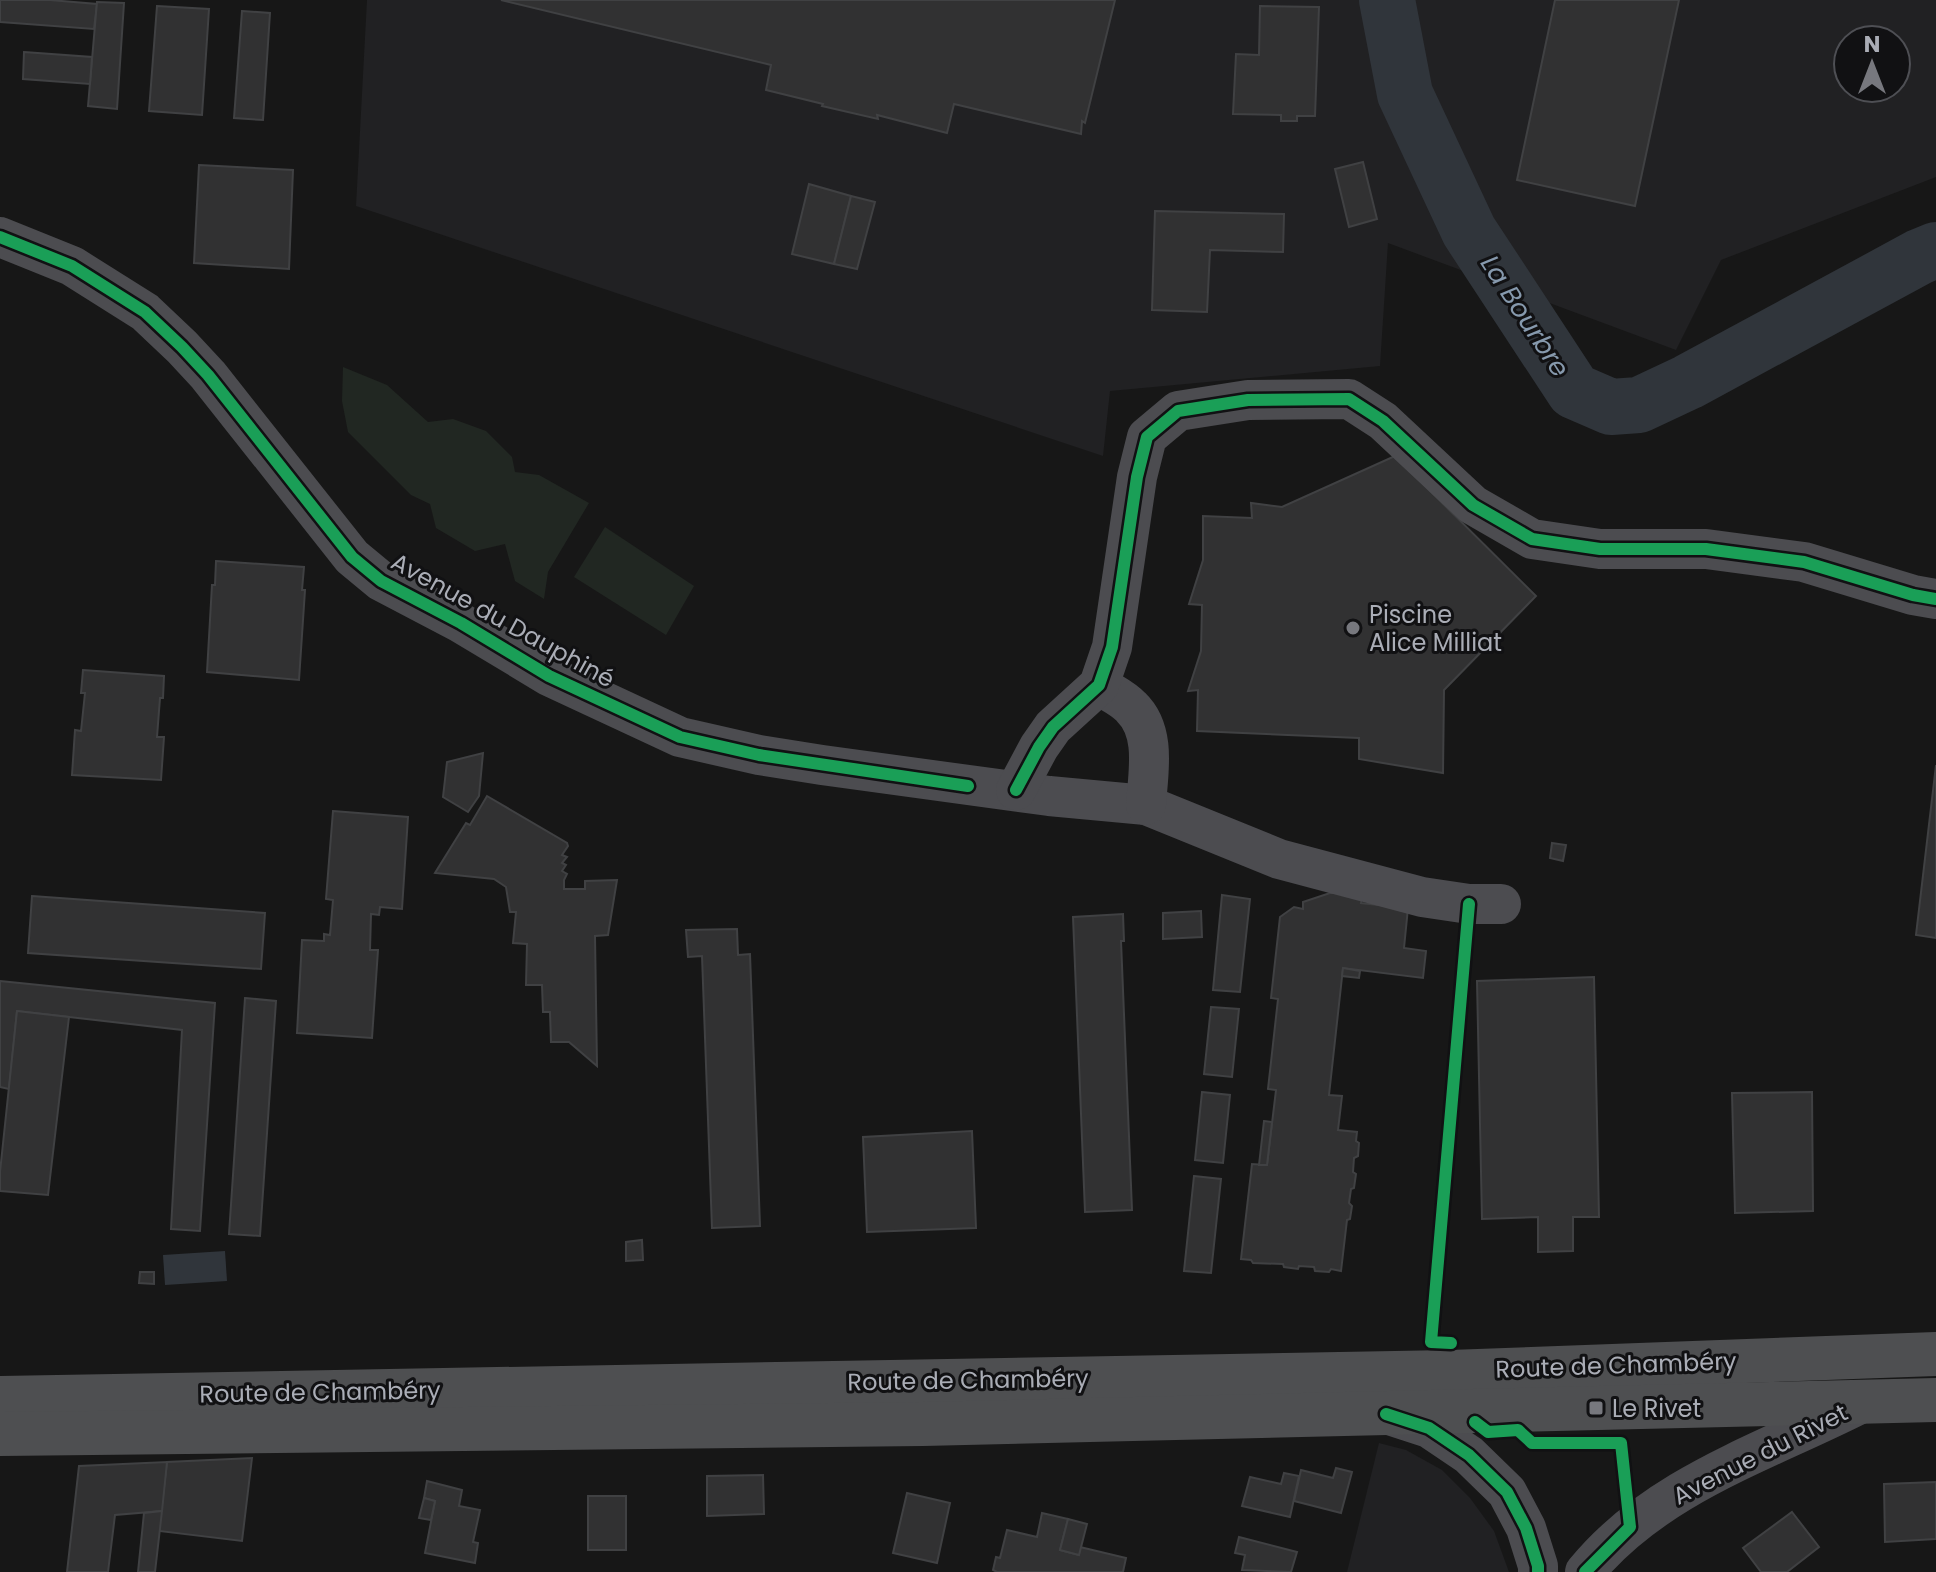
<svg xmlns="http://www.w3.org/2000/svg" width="1936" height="1572" font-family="Poppins,sans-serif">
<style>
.built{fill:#212123;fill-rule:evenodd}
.green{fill:#212722}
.water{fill:#30353b}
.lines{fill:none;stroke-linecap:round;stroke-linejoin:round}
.river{stroke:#30353b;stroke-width:56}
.building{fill:#313132;stroke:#404143;stroke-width:2}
.minor{stroke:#4c4c50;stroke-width:40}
.major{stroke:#4e4f51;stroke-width:44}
.cycleway-casing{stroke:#111113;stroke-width:17}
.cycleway{stroke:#1a9f57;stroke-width:12}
.poi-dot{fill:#77787e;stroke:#111113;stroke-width:3}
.labels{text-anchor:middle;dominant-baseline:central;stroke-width:6;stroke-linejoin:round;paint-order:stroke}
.poi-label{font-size:24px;fill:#aaadb6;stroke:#111113;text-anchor:start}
.street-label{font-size:24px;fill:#aaadb6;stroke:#111113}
.water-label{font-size:26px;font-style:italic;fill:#8699ad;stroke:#111113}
</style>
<rect width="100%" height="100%" fill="#171717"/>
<!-- built -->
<g class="built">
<path d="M367 0H1936V177L1721 260 1676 350 1388 243 1380 366 1110 391 1103 456 356 206ZM1848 40H1896V88H1848Z"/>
<polygon points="1379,1443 1406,1450 1442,1470 1470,1498 1494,1531 1509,1572 1347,1572"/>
</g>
<!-- green -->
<g class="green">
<polygon points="343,367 387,385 428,422 453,419 486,431 512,457 515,472 539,475 589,503 548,572 544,599 515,581 505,544 475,551 436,528 430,504 411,495 348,432 342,401"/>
<polygon points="605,527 694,586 666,635 574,577"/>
</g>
<!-- water -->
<polygon class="water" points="225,1251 227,1281 165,1285 163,1255"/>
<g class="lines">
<!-- river -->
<polyline class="river" points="1387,0 1405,94 1469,231 1574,391 1611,407 1639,405 1688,382 1919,257 1936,250"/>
</g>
<!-- building -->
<g class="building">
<polygon points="0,0 50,0 97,4 94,29 0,22"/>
<polygon points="501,0 1115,0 1085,123 1082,121 1081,134 954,104 947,133 877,115 878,119 822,106 823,104 766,90 771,65"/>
<polygon points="1555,0 1679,0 1635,206 1517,180"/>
<polygon points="97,2 124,3 117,109 88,106"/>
<polygon points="157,6 209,9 202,115 149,111"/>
<polygon points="1260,6 1319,7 1315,116 1297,116 1297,121 1281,121 1281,115 1233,114 1236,54 1259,55"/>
<polygon points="242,11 270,13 263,120 234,118"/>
<polygon points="24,52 92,57 90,84 23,79"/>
<polygon points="1363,162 1377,219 1349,227 1335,169"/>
<polygon points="199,165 293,170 289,269 194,263"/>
<polygon points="809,184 851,196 834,264 792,254"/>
<polygon points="851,196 875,202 857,269 834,264"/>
<polygon points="1155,211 1284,214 1283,252 1210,250 1207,312 1152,310"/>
<polygon points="1395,456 1536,596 1444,690 1443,773 1359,759 1359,738 1197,731 1198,690 1188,691 1201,651 1202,605 1189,604 1203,560 1203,516 1252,518 1251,503 1282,507"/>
<polygon points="216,561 304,567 302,590 305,590 299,680 207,672 212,585 215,585"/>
<polygon points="83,670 164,676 163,698 160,698 157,737 164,737 161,780 72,775 75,730 81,731 85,693 81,693"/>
<polygon points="483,753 479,796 468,812 443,797 447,762"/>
<polygon points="1936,765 1936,938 1916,935"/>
<polygon points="487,796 567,843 568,846 562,855 567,857 562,863 566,865 562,871 567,874 564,880 564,889 585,889 585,881 617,880 608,935 595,936 597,1066 569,1042 551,1042 550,1012 543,1012 542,985 526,985 527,944 513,943 516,912 510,912 506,887 494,879 435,873 466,823 470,825"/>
<polygon points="333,811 408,817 402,909 380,907 379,915 371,914 370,950 378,950 372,1038 297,1033 302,940 324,941 324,934 330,935 333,900 326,899"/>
<polygon points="1552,843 1566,845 1563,861 1550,858"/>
<polygon points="1330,893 1363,893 1361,903 1408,908 1404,948 1426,951 1423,978 1343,968 1329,1095 1342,1096 1338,1130 1357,1132 1356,1141 1359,1143 1358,1156 1354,1158 1353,1172 1356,1174 1354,1188 1351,1189 1349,1203 1352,1206 1350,1219 1347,1220 1341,1271 1331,1269 1329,1272 1315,1271 1314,1267 1299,1266 1298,1269 1284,1267 1283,1264 1253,1263 1251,1260 1241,1259 1252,1164 1267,1165 1276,1090 1268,1089 1278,999 1271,998 1280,917 1294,907 1303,909 1303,902"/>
<polygon points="1222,895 1250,899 1240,992 1213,990"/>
<polygon points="32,896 265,913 261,969 28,953"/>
<polygon points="1201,911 1202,937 1163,939 1163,913"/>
<polygon points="1123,914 1124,941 1121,941 1132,1210 1085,1212 1073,917"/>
<polygon points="737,929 738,955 750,954 760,1226 712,1228 702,956 688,957 686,930"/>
<polygon points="1343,968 1360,971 1359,978 1342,976"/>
<polygon points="1594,977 1599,1217 1573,1217 1573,1251 1538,1252 1538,1217 1482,1219 1477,981"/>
<polygon points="0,981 215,1003 200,1231 171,1229 182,1030 17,1011 9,1089 0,1087"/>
<polygon points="245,998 276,1001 260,1236 229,1234"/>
<polygon points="1211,1007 1239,1009 1232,1077 1204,1074"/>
<polygon points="17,1011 69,1017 48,1195 0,1191 0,1172"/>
<polygon points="1202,1092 1230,1095 1223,1163 1195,1160"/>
<polygon points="1812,1092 1813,1211 1735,1213 1732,1093"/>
<polygon points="1264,1121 1272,1122 1267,1165 1259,1165"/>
<polygon points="972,1131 976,1228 867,1232 863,1137"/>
<polygon points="1194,1176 1221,1179 1211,1273 1184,1271"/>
<polygon points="642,1240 643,1260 626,1261 626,1242"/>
<polygon points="140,1272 154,1272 154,1284 139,1283"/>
<polygon points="252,1458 242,1541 159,1531 167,1462"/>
<polygon points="167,1462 162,1511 115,1515 108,1572 67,1572 79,1466"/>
<polygon points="1336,1468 1352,1472 1341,1513 1294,1501 1301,1470 1333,1478"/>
<polygon points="1284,1473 1299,1476 1290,1517 1242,1506 1250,1477 1281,1484"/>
<polygon points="763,1475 764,1514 707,1516 707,1476"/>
<polygon points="427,1481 462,1490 459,1506 480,1510 473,1542 478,1543 475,1563 425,1553 435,1501 424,1498"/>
<polygon points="1936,1482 1936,1539 1885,1542 1884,1484"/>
<polygon points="907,1493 950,1503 937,1563 893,1553"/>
<rect x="588" y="1496" width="38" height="54"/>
<polygon points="424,1498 435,1501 431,1520 419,1518"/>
<polygon points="162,1511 155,1572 138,1572 144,1513"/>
<polygon points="1792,1512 1819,1547 1787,1572 1761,1572 1743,1548"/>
<polygon points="1042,1513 1068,1519 1060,1550 1079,1555 1080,1547 1126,1558 1123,1572 997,1572 993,1570 996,1557 1000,1558 1007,1530 1037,1537"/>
<polygon points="1068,1519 1087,1524 1079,1555 1060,1550"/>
<polygon points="1239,1537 1297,1552 1291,1572 1242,1570 1245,1555 1235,1553"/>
</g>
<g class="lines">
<!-- minor -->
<g class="minor">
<polyline points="0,237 72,266 145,312 182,347 208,375 352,557 381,581 461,623 549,676 680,737 759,755 822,765 1049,796 1146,805 1279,859 1422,897 1469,904 1501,904"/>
<path d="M1099 685C1109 692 1123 698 1131 707 1157 732 1148 773 1146 805"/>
<polyline points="1016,790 1039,747 1053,727 1099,685 1112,647 1137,477 1147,437 1178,411 1248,400 1349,399 1383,421 1473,505 1532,539 1600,549 1706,549 1804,562 1913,595 1936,599"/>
<polyline points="1386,1414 1429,1428 1469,1455 1507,1492 1526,1528 1538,1566 1538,1572"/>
<path d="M1585 1572C1656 1485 1766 1452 1862 1403"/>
</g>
<!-- major -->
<g class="major">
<polyline points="0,1398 1450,1372 1936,1354"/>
<polyline points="0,1434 923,1424 1936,1400"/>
</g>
<defs>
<g id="cycleway">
<polyline points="0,237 72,266 145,312 182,347 208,375 352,557 381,581 461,623 549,676 680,737 759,755 968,786"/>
<polyline points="1016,790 1039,747 1053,727 1099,685 1112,647 1137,477 1147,437 1178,411 1248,400 1349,399 1383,421 1473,505 1532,539 1600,549 1706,549 1804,562 1913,595 1936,599"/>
<polyline points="1451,1343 1431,1342 1469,904"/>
<polyline points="1386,1414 1429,1428 1469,1455 1507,1492 1526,1528 1538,1566 1538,1572"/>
<polyline points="1475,1422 1488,1432 1518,1430 1532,1443 1621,1443 1630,1527 1585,1572"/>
</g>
</defs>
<!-- cycleway casing -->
<use href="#cycleway" class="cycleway-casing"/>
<!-- cycleway -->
<use href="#cycleway" class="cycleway"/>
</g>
<!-- markers -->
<g class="poi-dot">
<circle cx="1353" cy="628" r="8"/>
<rect x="1588" y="1400" width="16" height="16" rx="4"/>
</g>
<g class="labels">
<!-- poi labels -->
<g class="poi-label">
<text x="1369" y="614">Piscine<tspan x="1369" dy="28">Alice Milliat</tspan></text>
<text x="1612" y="1408">Le Rivet</text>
</g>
<!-- street labels -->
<g class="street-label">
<text transform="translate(503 620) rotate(29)">Avenue du Dauphiné</text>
<text transform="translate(1616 1365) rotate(-2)">Route de Chambéry</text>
<text transform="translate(968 1380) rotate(-1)">Route de Chambéry</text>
<text transform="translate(320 1392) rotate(-1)">Route de Chambéry</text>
<text transform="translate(1760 1454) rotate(-27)">Avenue du Rivet</text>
</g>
<!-- water labels -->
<g class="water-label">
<text transform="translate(1525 316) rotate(57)">La Bourbre</text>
</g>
</g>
<!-- north arrow -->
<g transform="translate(1872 64)"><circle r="38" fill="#111113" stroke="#4e4f54" stroke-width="2"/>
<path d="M0-6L14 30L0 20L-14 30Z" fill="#77787e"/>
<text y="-12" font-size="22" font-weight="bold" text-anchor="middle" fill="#aaadb6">N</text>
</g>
</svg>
